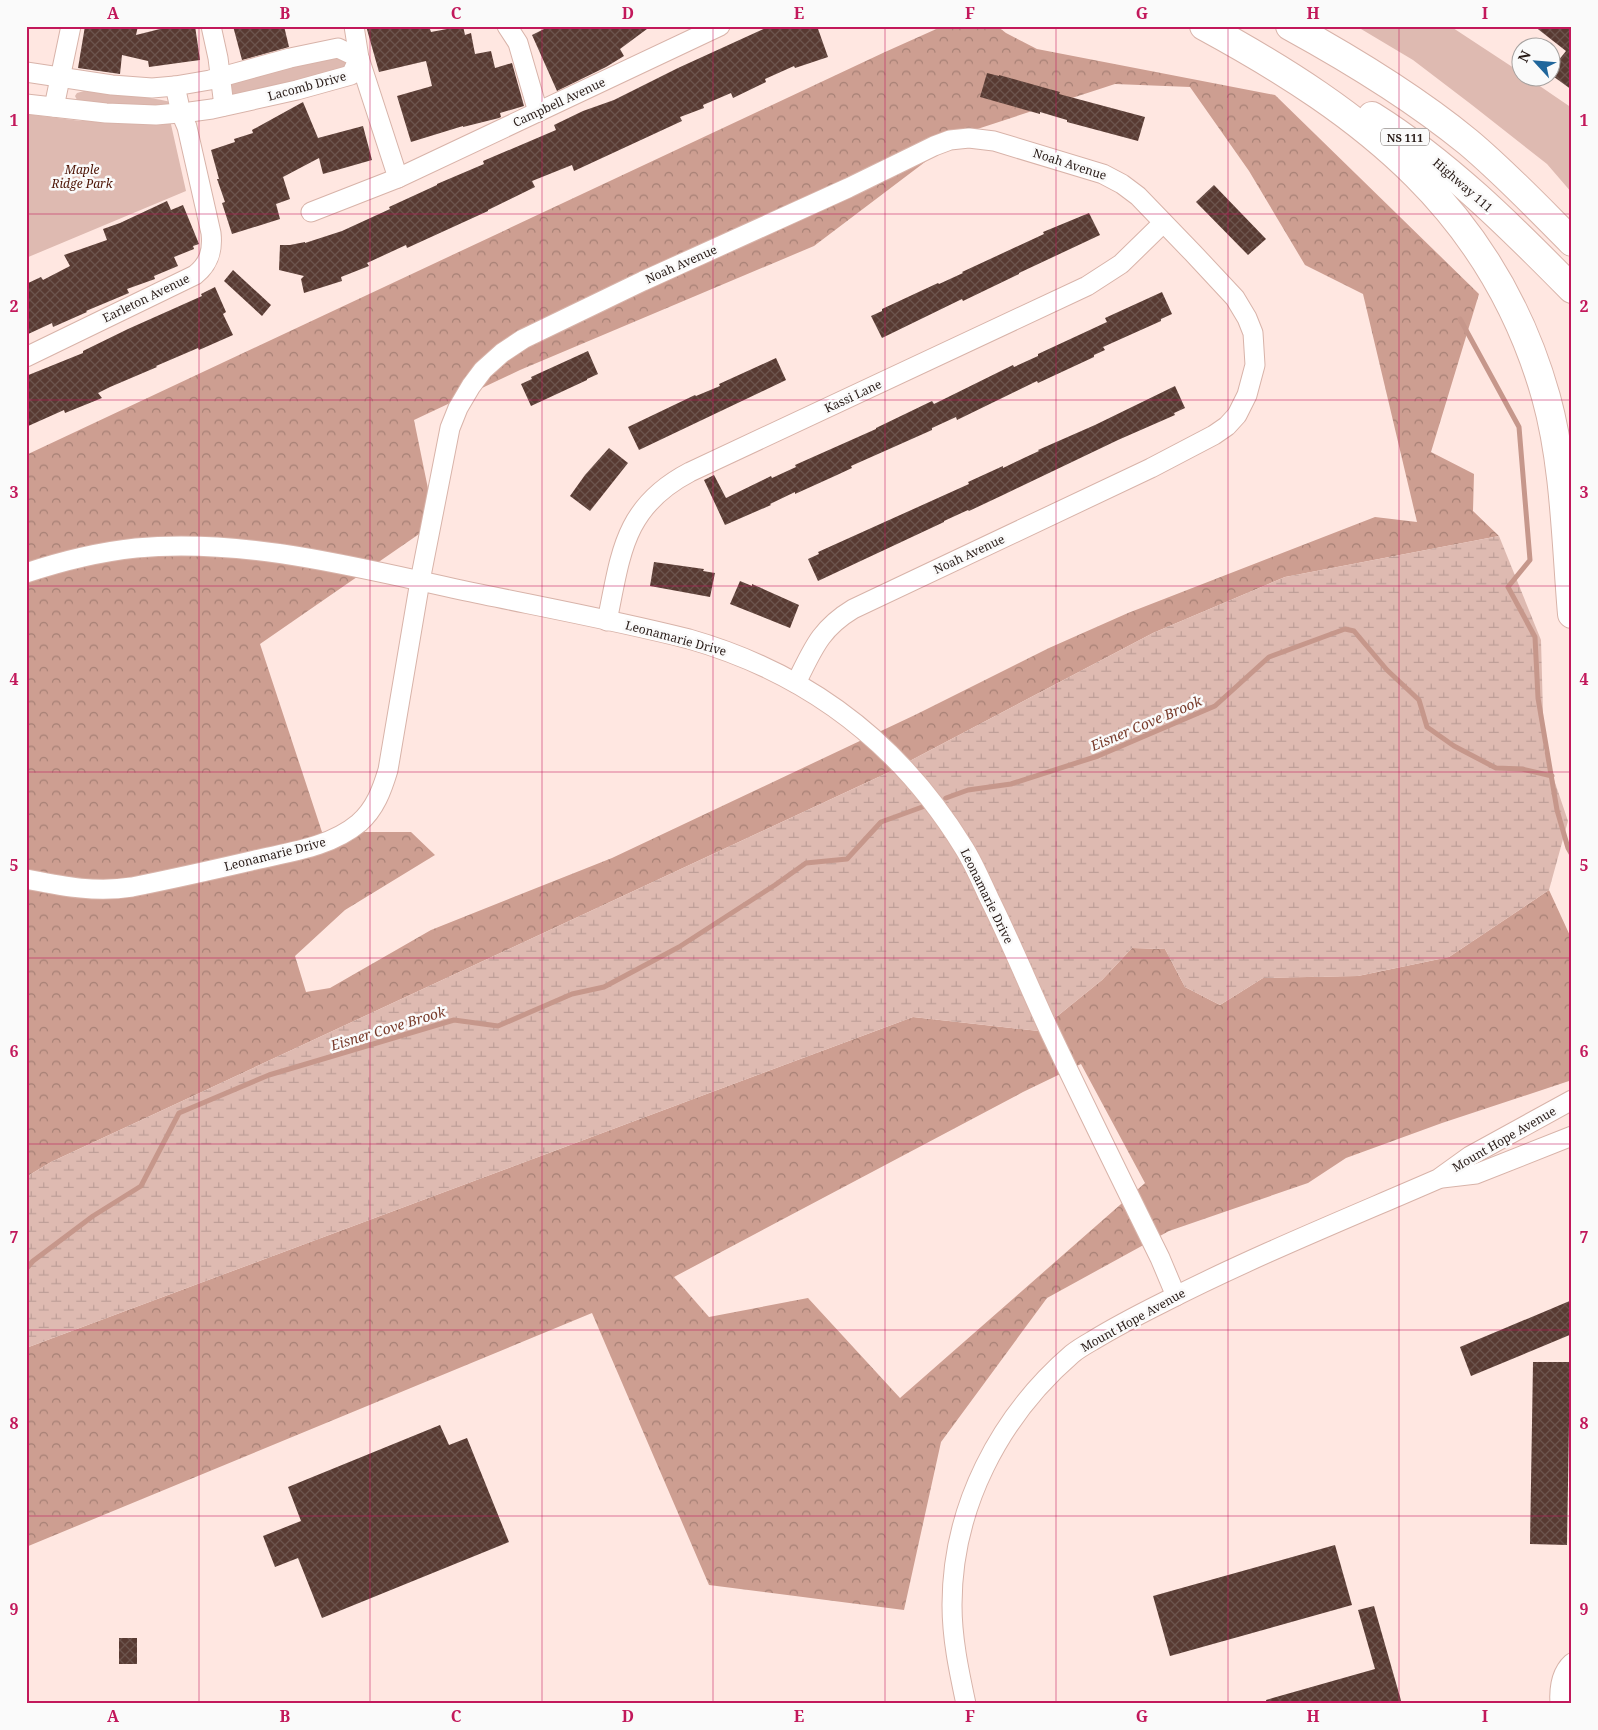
<svg xmlns="http://www.w3.org/2000/svg" width="1598" height="1730" font-family="'Noto Serif',serif">
<style>
.green{fill:#debab1}
.forest{fill:url(#forest-crowns);fill-rule:evenodd}
.wetland{fill:url(#wetland-marsh)}
.lines{fill:none;stroke-linecap:round;stroke-linejoin:round}
.stream{stroke:#c6978b;stroke-width:5}
.building{fill:url(#building-cross-hatch)}
.minor-casing{stroke:#d8b3a9;stroke-width:21}
.highway-casing{stroke:#d8b3a9;stroke-width:30}
.minor{stroke:#fff;stroke-width:19}
.highway{stroke:#fff;stroke-width:28}
.grid{fill:none;stroke:#c2185b;stroke-width:1;stroke-opacity:0.55}
.labels{text-anchor:middle;dominant-baseline:central;stroke-width:5;stroke-linejoin:round;paint-order:stroke}
.shield{fill:#fafafa;stroke:#675e5b;stroke-width:1}
.shield-label{font-size:11px;font-weight:bold;fill:#281b17}
.street-label{font-size:12px;fill:#281b17;stroke:#fafafa}
.park-label{font-size:12px;font-style:italic;fill:#4c1304;stroke:#fafafa}
.water-label{font-size:14px;font-style:italic;fill:#783b2b;stroke:#fafafa}
.neatline{fill:none;stroke:#c2185b;stroke-width:2}
.grid-label{font-size:16px;text-anchor:middle;font-weight:bold;fill:#c2185b}
</style>
<defs>
<pattern id="forest-crowns" width="20" height="18" patternUnits="userSpaceOnUse" patternTransform="scale(1.25)"><rect width="20" height="18" fill="#cd9e91"/><path d="M2 6a3 3 0 1 1 6 0M12 15a3 3 0 1 1 6 0" fill="none" stroke="#a68075"/></pattern>
<pattern id="wetland-marsh" width="20" height="14" patternUnits="userSpaceOnUse" patternTransform="scale(1.25)"><rect width="20" height="14" fill="#debab1"/><path d="M1 5h8M5 5V1M11 12h8M15 12V8" fill="none" stroke="#be9f98"/></pattern>
<pattern id="building-cross-hatch" width="8" height="8" patternUnits="userSpaceOnUse" patternTransform="scale(1.25)"><rect width="8" height="8" fill="#583a32"/><path d="M0 0l8 8M0 8l8-8" fill="none" stroke="#6c544d"/></pattern>
</defs>
<rect width="100%" height="100%" fill="#ffe7e1"/>
<!-- green -->
<g class="green">
<polygon points="1356,26 1450,26 1520,72 1520,78 1528,78 1572,108 1572,193 1547,164 1472,105 1413,60"/>
<polygon points="333,54 350,64 348,70 233,95 229,88 230,84"/>
<path d="M84 91C113 92 143 96 171 102L174 107 79 104 75 96 77 93Z"/>
<polygon points="26,114 81,121 170,120 186,191 26,258"/>
</g>
<!-- forest -->
<g class="forest">
<path d="M943 26H997L1006 33 1037 49 1275 95 1479 294 1431 452 1474 474 1473 511 1499 536 1285 577 1153 633 885 774 51 1162 26 1177V455L885 52ZM1115 84 1190 87 1249 171 1305 265 1363 294 1417 522 1375 517 1128 613 1049 648 917 714 612 858 431 930 330 988 306 992 295 956 345 910 435 855 411 832H322L260 644 435 523 414 420 520 370 814 246 962 134Z"/>
<path d="M1549 890 1572 940V1080L1442 1123 1346 1158 1308 1183 1169 1231 1047 1298 941 1442 904 1610 709 1585 592 1313 26 1547V1348L913 1017 1039 1031 1102 980 1132 948 1165 949 1185 987 1220 1005 1263 978 1358 976 1449 957ZM1081 1064 1145 1183 900 1398 808 1298 709 1317 674 1277 1023 1092Z"/>
</g>
<!-- wetland -->
<polygon class="wetland" points="1499,536 1541,640 1544,750 1568,821 1549,890 1449,957 1358,976 1263,978 1220,1005 1185,987 1165,949 1132,948 1102,980 1039,1031 913,1017 26,1348 26,1177 51,1162 885,774 1153,633 1285,577"/>
<g class="lines">
<!-- stream -->
<g class="stream">
<polyline points="1460,319 1519,427 1530,560 1508,587 1535,637 1538,698 1557,810 1568,848 1572,855"/>
<polyline points="946,798 968,790 1011,784 1098,756 1215,706 1269,657 1345,629 1354,631 1387,670 1419,700 1427,727 1454,746 1496,768 1522,769 1552,776"/>
<polyline points="26,1269 33,1261 93,1216 141,1186 179,1113 269,1075 454,1020 498,1026 572,994 604,987 679,947 775,885 806,863 847,859 881,822 925,806"/>
</g>
</g>
<!-- building -->
<g class="building">
<polygon points="85,26 138,26 136,35 172,26 195,26 200,60 149,67 148,61 122,55 120,74 78,68"/>
<polygon points="233,26 284,26 289,47 242,60"/>
<polygon points="366,26 429,26 431,32 463,26 465,35 471,33 475,54 491,51 495,68 512,63 524,106 500,113 501,117 499,118 463,127 463,126 411,142 397,96 432,86 426,61 379,72"/>
<polygon points="550,26 651,26 620,49 624,56 606,67 557,91 532,35"/>
<polygon points="770,26 817,26 828,57 795,68 794,66 765,79 766,82 733,98 731,93 703,105 704,108 680,117 682,121 574,171 572,165 532,181 535,187 488,210 488,211 407,248 406,245 367,263 369,266 341,277 342,281 304,293 301,279 304,276 279,270 280,245 290,245 305,242 305,243 342,231 390,209 389,207 437,185 437,184 484,164 483,161 556,130 554,125 583,111 614,100 678,68"/>
<polygon points="1534,26 1572,26 1572,90 1550,74 1550,71 1566,51"/>
<polygon points="987,73 999,76 999,75 1060,92 1059,94 1145,117 1138,141 1067,122 1067,120 1040,112 1040,114 980,97"/>
<polygon points="303,102 318,138 363,126 372,160 323,174 319,158 283,177 290,199 276,204 280,219 232,234 222,203 225,202 217,179 219,179 211,150 235,142 234,139 253,133 252,130"/>
<polygon points="1214,185 1266,239 1248,255 1196,202"/>
<polygon points="167,201 171,210 183,205 199,244 193,246 194,249 174,257 178,266 154,276 155,279 127,289 129,293 86,311 87,312 53,327 52,323 26,335 26,284 41,277 43,280 70,266 64,255 107,240 103,229 120,223"/>
<polygon points="1089,213 1100,235 1019,273 1019,274 963,301 962,299 882,338 871,316 882,311 882,309 938,283 939,284 963,273 962,272 1044,234 1043,232"/>
<polygon points="233,270 271,305 262,316 224,281"/>
<polygon points="215,287 226,312 223,314 233,335 199,350 198,348 156,366 157,367 110,387 98,393 102,398 65,413 64,410 26,427 26,376 83,353 83,351 128,329 202,296 201,294"/>
<polygon points="1162,292 1172,314 1161,319 1161,321 1103,347 1105,350 1094,355 1094,357 1038,383 1037,381 957,420 956,417 932,428 932,430 851,466 852,468 837,475 795,494 795,492 770,504 771,505 725,525 704,480 714,475 726,498 771,476 772,478 796,467 795,465 876,429 876,428 932,401 934,404 1013,365 1014,367 1038,356 1038,354 1107,322 1105,318"/>
<polygon points="588,351 598,374 587,379 587,380 531,406 521,384 532,379 531,377"/>
<polygon points="776,358 786,380 639,450 628,427 695,395 696,396 720,386 719,384"/>
<polygon points="1175,386 1185,408 1174,413 1175,415 1118,440 1003,495 969,511 968,510 944,521 944,522 818,581 808,559 819,554 818,552 969,484 968,482 1003,466 1003,468 1026,457 1039,451 1038,450 1095,425"/>
<polygon points="609,448 628,463 590,511 570,496 585,475"/>
<polygon points="654,562 704,569 703,571 715,573 710,597 650,586"/>
<polygon points="740,581 752,586 752,584 799,605 790,628 730,604"/>
<polygon points="1572,1300 1572,1334 1471,1376 1460,1347"/>
<polygon points="1533,1362 1570,1362 1567,1545 1530,1544"/>
<polygon points="440,1425 449,1445 467,1438 509,1542 322,1618 298,1558 275,1567 263,1536 301,1521 288,1487"/>
<polygon points="1335,1545 1352,1605 1170,1656 1153,1596"/>
<polygon points="1374,1606 1402,1704 1267,1704 1266,1700 1375,1669 1358,1610"/>
<rect x="119" y="1638" width="18" height="26"/>
</g>
<g class="lines">
<defs>
<g id="minor">
<polyline points="211,26 218,58 224,106"/>
<polyline points="354,26 359,58 398,178"/>
<polyline points="507,26 518,43 538,112"/>
<polyline points="26,72 112,85 152,88 175,86 210,80 290,58 338,48 359,58"/>
<polyline points="26,104 106,113 156,115 190,112 212,109 297,90 351,75 359,58"/>
<polyline points="54,107 71,26"/>
<polyline points="311,212 398,178 720,26"/>
<path d="M26 357 195 275C209 264 213 251 211 233L187 127 181 113 175 86"/>
<path d="M26 573C62 561 99 552 136 548 245 538 355 567 461 590 537 606 614 620 689 639 808 673 899 742 964 848 974 864 981 881 989 898 1011 942 1029 987 1050 1032 1086 1108 1123 1183 1160 1258L1176 1296"/>
<path d="M607 621C621 554 623 507 690 472L1087 286 1121 264 1163 223"/>
<path d="M26 879C62 886 95 893 132 887 172 879 212 870 251 861 288 852 329 848 359 823 375 809 382 790 388 770L420 581 450 428 458 408 471 386 483 370 502 353 523 339 643 281 848 188 934 146 950 140 969 138 994 141 1103 174 1122 184 1138 196 1193 253 1235 298 1247 318 1253 333 1255 365 1247 395 1237 415 1227 426 1214 435 1151 468 853 609C820 629 813 649 796 683"/>
<polyline points="1442,1178 1476,1174 1572,1136"/>
<path d="M966 1704C959 1671 952 1639 952 1605 952 1508 999 1417 1072 1354 1078 1349 1085 1345 1092 1341 1115 1327 1138 1315 1162 1303 1252 1257 1346 1219 1438 1179L1470 1156 1572 1100"/>
<path d="M1560 1704C1559 1690 1561 1673 1572 1663"/>
</g>
<g id="highway">
<path d="M1204 26C1366 114 1494 212 1546 397 1565 465 1566 544 1572 614"/>
<path d="M1290 26C1352 60 1413 97 1468 142 1505 173 1538 208 1572 242"/>
<path d="M1372 116C1447 163 1510 226 1572 289"/>
</g>
</defs>
<!-- minor casing -->
<use href="#minor" class="minor-casing"/>
<!-- highway casing -->
<use href="#highway" class="highway-casing"/>
<!-- minor -->
<use href="#minor" class="minor"/>
<!-- highway -->
<use href="#highway" class="highway"/>
</g>
<!-- grid -->
<path class="grid" d="M199 26V1704M370 26V1704M542 26V1704M713 26V1704M885 26V1704M1056 26V1704M1228 26V1704M1399 26V1704M26 214H1572M26 400H1572M26 586H1572M26 772H1572M26 958H1572M26 1144H1572M26 1330H1572M26 1516H1572"/>
<g class="labels">
<!-- shield labels -->
<rect class="shield" x="1381" y="128.5" width="48" height="17" rx="4"/>
<g class="shield-label">
<text x="1405" y="137">NS 111</text>
</g>
<!-- street labels -->
<g class="street-label">
<text transform="translate(307 86) rotate(-15)">Lacomb Drive</text>
<text transform="translate(559 102) rotate(-25)">Campbell Avenue</text>
<text transform="translate(1070 164) rotate(18)">Noah Avenue</text>
<text transform="translate(1463 185) rotate(41)">Highway 111</text>
<text transform="translate(681 264) rotate(-24)">Noah Avenue</text>
<text transform="translate(146 298) rotate(-26)">Earleton Avenue</text>
<text transform="translate(853 396) rotate(-25)">Kassi Lane</text>
<text transform="translate(969 554) rotate(-25)">Noah Avenue</text>
<text transform="translate(676 638) rotate(15)">Leonamarie Drive</text>
<text transform="translate(275 854) rotate(-14)">Leonamarie Drive</text>
<text transform="translate(987 896) rotate(64)">Leonamarie Drive</text>
<text transform="translate(1504 1139) rotate(-30)">Mount Hope Avenue</text>
<text transform="translate(1133 1320) rotate(-29)">Mount Hope Avenue</text>
</g>
<!-- park labels -->
<g class="park-label">
<text x="82" y="169">Maple<tspan x="82" dy="14">Ridge Park</tspan></text>
</g>
<!-- water labels -->
<g class="water-label">
<text transform="translate(1146 723) rotate(-23)">Eisner Cove Brook</text>
<text transform="translate(388 1028) rotate(-17)">Eisner Cove Brook</text>
</g>
</g>
<!-- border -->
<rect width="1598" height="1730" fill="none" stroke="#fafafa" stroke-width="55"/>
<!-- north arrow -->
<g transform="translate(1536 62) rotate(296)"><circle r="24" fill="#fafafa" stroke="#a6a19f"/>
<path d="M0-4L9 19L0 12L-9 19Z" fill="#20669b"/>
<text y="-8" font-size="14" font-weight="bold" text-anchor="middle" fill="#281b17">N</text>
</g>
<rect x="28" y="28" width="1542" height="1674" class="neatline"/>
<g class="grid-label">
<text x="113" y="19">A</text>
<text x="285" y="19">B</text>
<text x="456" y="19">C</text>
<text x="628" y="19">D</text>
<text x="799" y="19">E</text>
<text x="970" y="19">F</text>
<text x="1142" y="19">G</text>
<text x="1313" y="19">H</text>
<text x="1485" y="19">I</text>
<text x="14" y="126">1</text>
<text x="1584" y="126">1</text>
<text x="14" y="312">2</text>
<text x="1584" y="312">2</text>
<text x="14" y="498">3</text>
<text x="1584" y="498">3</text>
<text x="14" y="685">4</text>
<text x="1584" y="685">4</text>
<text x="14" y="871">5</text>
<text x="1584" y="871">5</text>
<text x="14" y="1057">6</text>
<text x="1584" y="1057">6</text>
<text x="14" y="1243">7</text>
<text x="1584" y="1243">7</text>
<text x="14" y="1429">8</text>
<text x="1584" y="1429">8</text>
<text x="14" y="1615">9</text>
<text x="1584" y="1615">9</text>
<text x="113" y="1722">A</text>
<text x="285" y="1722">B</text>
<text x="456" y="1722">C</text>
<text x="628" y="1722">D</text>
<text x="799" y="1722">E</text>
<text x="970" y="1722">F</text>
<text x="1142" y="1722">G</text>
<text x="1313" y="1722">H</text>
<text x="1485" y="1722">I</text>
</g>
</svg>
